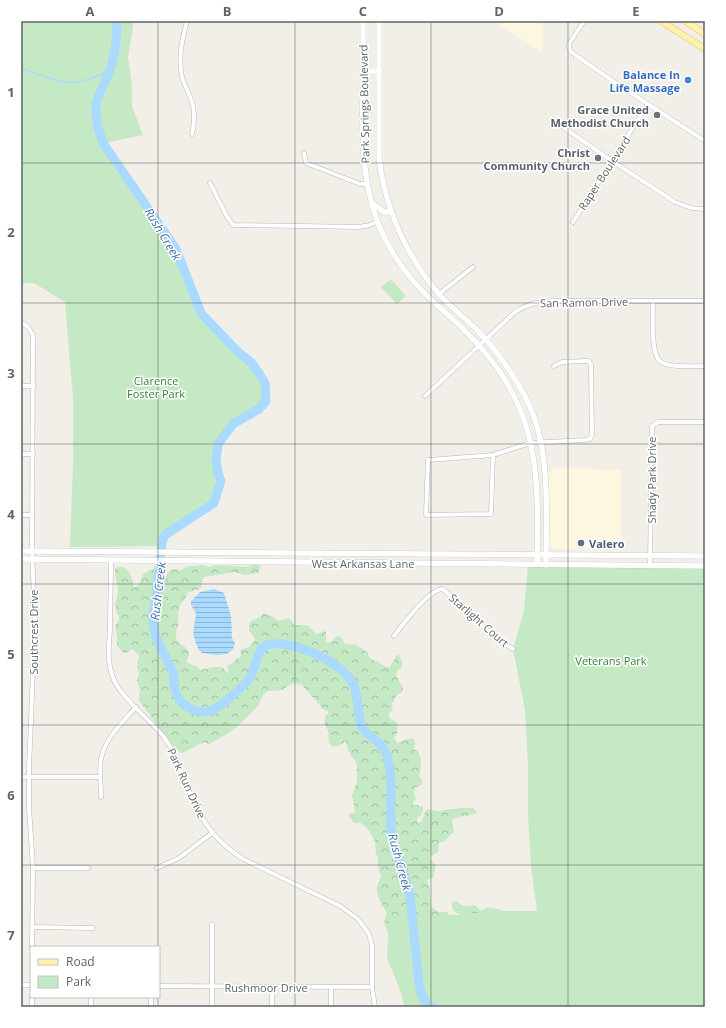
<svg xmlns="http://www.w3.org/2000/svg" width="726" height="1028" font-family="'Open Sans',sans-serif">
<style>
.commercial{fill:#fef7e0}
.forest{fill:url(#forest-crowns)}
.park{fill:#c5e8c5}
.water{fill:url(#water-rules)}
.lines{fill:none;stroke-linecap:round;stroke-linejoin:round}
.stream{stroke:#aadaff;stroke-width:1.5}
.river{stroke:#aadaff;stroke-width:9}
.minor-casing{stroke:#b5b8bc;stroke-width:5}
.secondary-casing{stroke:#b6babf;stroke-width:6}
.primary-casing{stroke:#f2c960;stroke-width:7}
.minor{stroke:#fff;stroke-width:4}
.secondary{stroke:#fff;stroke-width:5.5}
.primary{stroke:#fff2af;stroke-width:6}
.grid{fill:none;stroke:#5f6368;stroke-width:1;stroke-opacity:0.55}
.shop-dot{fill:#3f7fe0;stroke:#fff;stroke-width:1.5}
.worship-dot{fill:#6b7280;stroke:#fff;stroke-width:1.5}
.service-dot{fill:#5c6f8a;stroke:#fff;stroke-width:1.5}
.labels{text-anchor:middle;dominant-baseline:central;stroke-width:3;stroke-linejoin:round;paint-order:stroke}
.shop-label{font-size:11px;font-weight:bold;fill:#366cbe;stroke:#fff;text-anchor:end}
.street-label{font-size:11px;fill:#5f6368;stroke:#fff}
.worship-label{font-size:11px;font-weight:bold;fill:#5b616d;stroke:#fff;text-anchor:end}
.park-label{font-size:11px;fill:#348238;stroke:#fff}
.service-label{font-size:11px;font-weight:bold;fill:#4e5e75;stroke:#fff;text-anchor:start}
.water-label{font-size:12px;font-style:italic;fill:#4174aa;stroke:#fff}
.neatline{fill:none;stroke:#5f6368;stroke-width:1.5}
.grid-label{font-size:13px;text-anchor:middle;font-weight:bold;fill:#5f6368}
</style>
<defs>
<pattern id="forest-crowns" width="20" height="18" patternUnits="userSpaceOnUse"><rect width="20" height="18" fill="#c5e8c5"/><path d="M2 6a3 3 0 1 1 6 0M12 15a3 3 0 1 1 6 0" fill="none" stroke="#a3c0a4"/></pattern>
<pattern id="water-rules" width="6" height="5" patternUnits="userSpaceOnUse"><rect width="6" height="5" fill="#aadaff"/><path d="M0 2.5h6" fill="none" stroke="#8eb4d2"/></pattern>
</defs>
<rect width="100%" height="100%" fill="#f1efe8"/>
<!-- commercial -->
<g class="commercial">
<polygon points="494,21 543,21 543,53"/>
<polygon points="554,468 621,470 621,549 553,549 549,545 548,472"/>
</g>
<!-- forest -->
<path class="forest" d="M256 564 261 566 258 573 245 575 234 572 204 577 202 580 201 588C197 591 191 590 187 593 186 601 183 599 180 606 177 612 179 618 178 625 178 628 175 633 176 637 177 647 196 646 186 662L198 667 200 670 213 667H222L229 674 227 666 235 661 236 658H240L241 655 240 650C248 647 250 649 255 639L249 630V624L251 621 260 617 264 613 273 617 278 621 289 618 294 625H307L317 634 325 631 326 632V643L330 642 337 636 341 637 345 644 356 645 367 652 370 658 386 667H390L397 655H399L403 664 401 668 397 671 396 675 403 688 402 692 396 696 394 702 391 703 393 710 389 713 390 719 395 721 398 724 397 733 394 737 397 743 412 738 415 741 414 749C423 753 422 768 419 775L423 782 421 785 415 788 414 793 416 798 412 805H417L423 807C423 812 422 815 417 818V822L420 823C425 818 423 814 427 809L438 811 459 808H473L477 812C471 817 461 815 453 819L452 822 454 832 450 835 445 841 439 843 438 852 430 857V859L436 865 433 877 427 880 430 889 431 907 439 912H447L450 916H462L453 910 451 903C460 899 457 904 464 906 467 907 471 905 475 905L480 911 488 907 505 911 507 914 705 1007H401L409 1002 390 937 384 923 387 912C382 906 376 895 377 887 378 883 380 880 381 877L378 866V857L376 855 375 841 367 828 361 823 353 822 349 816V813H354L355 811 352 795 357 782V765L355 760 350 755V753L347 747 346 742 345 741C341 746 338 747 332 746L329 743 328 730C324 726 324 720 326 714H328V711L324 710 302 685 293 683 282 690 268 691 263 695 258 706 238 726 229 733 209 744 204 742 182 753C172 749 149 712 139 701L140 690 137 681 139 673 137 666 139 656 137 653 132 649 126 653H123L117 646V635L115 626 119 620V616C111 603 119 599 118 587 117 580 114 576 115 569 125 561 134 577 133 586L135 587 139 585 143 574 152 569 156 570 161 578H164L170 570 175 569 179 571 189 566H194L202 565 210 567 215 565 247 567Z"/>
<!-- park -->
<g class="park">
<polygon points="21,21 134,21 128,57 132,85 132,106 143,135 104,143 176,249 201,313 240,354 251,362 259,373 265,383 266,401 259,409 233,424 218,444 216,461 218,473 221,481 214,503 165,535 162,546 70,547 73,463 73,398 65,302 34,283 21,283"/>
<polygon points="391,279 406,296 397,304 381,287"/>
<polygon points="528,565 705,566 705,1007 404,1007 402,995 387,958 389,919 508,911 537,911 531,866 528,817 528,766 525,710 513,649 524,611"/>
</g>
<!-- water -->
<polygon class="water" points="214,589 224,593 231,616 232,638 235,643 233,649 227,654 217,655 202,653 198,649 193,634 196,613 191,605 191,601 200,592"/>
<g class="lines">
<!-- stream -->
<path class="stream" d="M21 70H26C38 74 51 80 65 82 79 84 97 77 109 71"/>
<!-- river -->
<path class="river" d="M117 21C117 37 116 54 110 70 106 82 97 94 96 107 95 120 99 131 103 143L176 249 201 313 240 354 251 362 259 373 265 383 266 401 259 409 233 424 218 444 216 461 218 473 221 481 214 503 165 535 162 542C160 559 158 577 156 594 155 602 153 610 153 619 153 639 164 652 172 670 174 673 174 678 174 682 175 696 180 704 193 710 198 712 206 712 211 711 219 708 244 686 249 679 256 670 256 648 267 645 289 638 343 662 353 684 360 698 356 715 363 729 367 735 374 738 379 743 385 749 388 758 389 765 394 788 388 812 392 836 395 856 406 874 410 895L419 983C421 993 422 1002 432 1007"/>
<defs>
<g id="minor">
<path d="M187 21C182 40 178 58 182 77 185 87 191 96 193 106 195 116 194 125 192 134"/>
<polyline points="584,21 569,44 569,48 571,52 617,84 705,141"/>
<polyline points="563,127 612,161 675,202 691,208 705,209"/>
<polyline points="304,153 306,163 360,184 367,184"/>
<polyline points="210,183 226,215 233,225 359,227 370,225 378,221"/>
<polyline points="573,222 648,104"/>
<polyline points="439,294 473,267"/>
<path d="M653 301C653 314 650 356 661 362 670 368 694 366 705 366"/>
<polyline points="21,322 28,327 33,335 32,551 35,622 29,769 29,807 33,868 32,947"/>
<polyline points="21,386 34,386"/>
<path d="M425 396 515 312C528 303 542 301 557 301H705"/>
<polyline points="21,454 33,454"/>
<polygon points="493,455 491,514 426,515 428,460"/>
<polyline points="493,455 530,443 585,440 590,439 592,435 591,365 589,361 586,361 562,362 554,366"/>
<polyline points="21,515 32,515"/>
<path d="M111 560C111 583 110 607 110 630 109 645 107 660 112 675 118 696 150 719 164 737 174 751 179 765 185 781 198 815 211 839 243 859L340 906 358 919 369 934 372 946V987L375 1007"/>
<polyline points="650,564 652,426 658,422 705,422"/>
<path d="M394 636C403 624 427 592 441 589L444 590 500 641 513 649"/>
<polyline points="21,777 100,777"/>
<path d="M101 797C101 785 99 771 101 759 105 738 122 723 136 707"/>
<polyline points="33,868 88,868"/>
<polyline points="157,868 179,858 212,833"/>
<polyline points="33,927 93,928"/>
<polyline points="21,985 31,985"/>
<polyline points="159,986 372,987"/>
<polyline points="272,987 272,1007"/>
<polyline points="331,987 331,1007"/>
<polyline points="151,997 151,1007"/>
<polyline points="32,1007 32,997"/>
<polyline points="91,1007 91,997"/>
<polyline points="212,1007 212,924"/>
</g>
<g id="secondary">
<path d="M363 21C363 45 363 69 363 93 362 142 362 190 383 235 392 253 404 271 417 285 431 302 450 315 465 331 489 354 509 381 521 412 540 459 538 515 537 564"/>
<path d="M379 21V159C386 210 405 254 438 293 450 307 465 318 478 331 498 351 525 390 534 417 550 461 546 518 546 565"/>
<polyline points="363,71 379,71"/>
<polyline points="372,203 384,212 391,212"/>
<polyline points="21,551 705,556"/>
<polyline points="21,559 705,566"/>
</g>
<g id="primary">
<polyline points="661,21 705,49"/>
<polyline points="685,21 705,34"/>
</g>
</defs>
<!-- minor casing -->
<use href="#minor" class="minor-casing"/>
<!-- secondary casing -->
<use href="#secondary" class="secondary-casing"/>
<!-- primary casing -->
<use href="#primary" class="primary-casing"/>
<!-- minor -->
<use href="#minor" class="minor"/>
<!-- secondary -->
<use href="#secondary" class="secondary"/>
<!-- primary -->
<use href="#primary" class="primary"/>
</g>
<!-- grid -->
<path class="grid" d="M158 21V947M295 21V1007M431 21V1007M568 21V1007M21 163H705M21 303H705M21 444H705M21 584H705M21 725H705M21 865H705M158 997V1007"/>
<!-- markers -->
<circle class="shop-dot" cx="688" cy="80" r="4"/>
<g class="worship-dot">
<circle cx="657" cy="115" r="4"/>
<circle cx="598" cy="158" r="4"/>
</g>
<circle class="service-dot" cx="581" cy="543" r="4"/>
<g class="labels">
<!-- shop labels -->
<g class="shop-label">
<text x="680" y="74">Balance In<tspan x="680" dy="13">Life Massage</tspan></text>
</g>
<!-- street labels -->
<g class="street-label">
<text transform="translate(364 104) rotate(-91)">Park Springs Boulevard</text>
<text transform="translate(604 173) rotate(-57)">Raper Boulevard</text>
<text transform="translate(584 302) rotate(-1)">San Ramon Drive</text>
<text transform="translate(651 480) rotate(-90)">Shady Park Drive</text>
<text x="363" y="563">West Arkansas Lane</text>
<text transform="translate(479 620) rotate(41)">Starlight Court</text>
<text transform="translate(33 632) rotate(-90)">Southcrest Drive</text>
<text transform="translate(187 783) rotate(65)">Park Run Drive</text>
<text x="266" y="987">Rushmoor Drive</text>
</g>
<!-- worship labels -->
<g class="worship-label">
<text x="649" y="109">Grace United<tspan x="649" dy="13">Methodist Church</tspan></text>
<text x="590" y="152">Christ<tspan x="590" dy="13">Community Church</tspan></text>
</g>
<!-- park labels -->
<g class="park-label">
<text x="156" y="380">Clarence<tspan x="156" dy="13">Foster Park</tspan></text>
<text x="611" y="660">Veterans Park</text>
</g>
<!-- service labels -->
<g class="service-label">
<text x="589" y="543">Valero</text>
</g>
<!-- water labels -->
<g class="water-label">
<text transform="translate(163 234) rotate(59)">Rush Creek</text>
<text transform="translate(158 591) rotate(-83)">Rush Creek</text>
<text transform="translate(400 862) rotate(75)">Rush Creek</text>
</g>
</g>
<!-- border -->
<rect width="726" height="1028" fill="none" stroke="#ffffff" stroke-width="44"/>
<!-- legend -->
<rect x="30" y="946" width="130" height="52" fill="#ffffff" stroke="#bfc1c3"/>
<rect x="38" y="959" width="20" height="6" fill="#fff2af" stroke="#bfc1c3"/>
<text x="66" y="966" font-size="12" fill="#5f6368">Road</text>
<rect x="38" y="976" width="20" height="12" fill="#c5e8c5" stroke="#bfc1c3"/>
<text x="66" y="986" font-size="12" fill="#5f6368">Park</text>
<rect x="22" y="22" width="682" height="984" class="neatline"/>
<g class="grid-label">
<text x="90" y="16">A</text>
<text x="227" y="16">B</text>
<text x="363" y="16">C</text>
<text x="499" y="16">D</text>
<text x="636" y="16">E</text>
<text x="11" y="97">1</text>
<text x="11" y="237">2</text>
<text x="11" y="378">3</text>
<text x="11" y="519">4</text>
<text x="11" y="659">5</text>
<text x="11" y="800">6</text>
<text x="11" y="940">7</text>
</g>
</svg>
